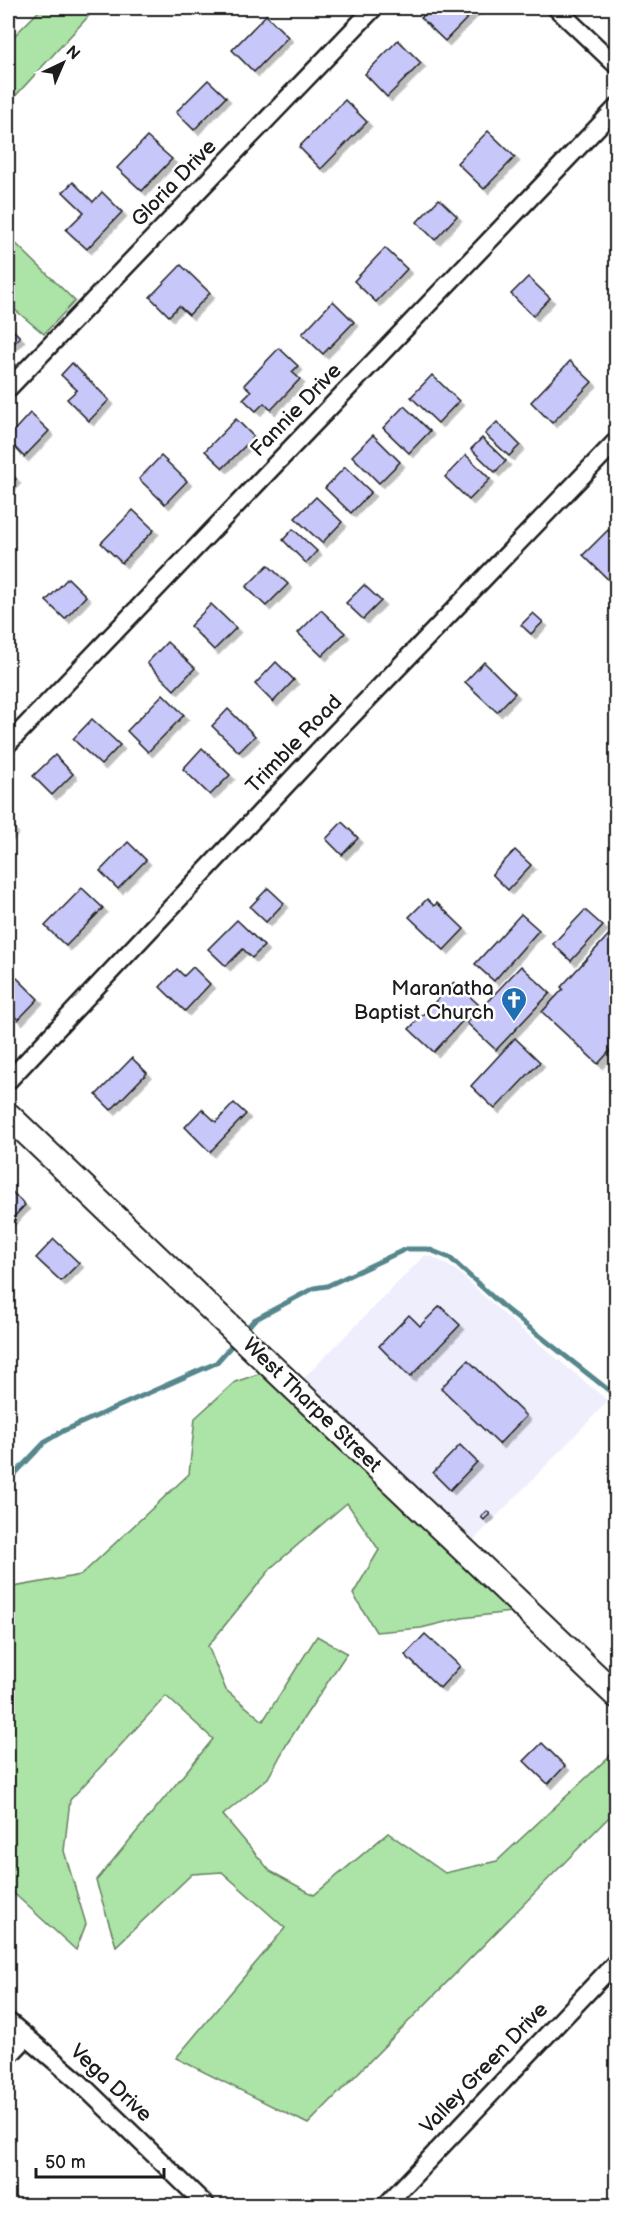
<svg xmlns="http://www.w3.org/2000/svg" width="624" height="2213" font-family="'Balsamiq Sans',sans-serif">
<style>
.built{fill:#eeeefd}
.green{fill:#ace3a6;stroke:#648061;stroke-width:1.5}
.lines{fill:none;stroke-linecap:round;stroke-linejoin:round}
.stream{stroke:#56878d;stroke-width:5}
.building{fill:#c7c7f9;stroke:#1c1c1c;stroke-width:1.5;filter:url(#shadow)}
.minor-casing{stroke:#1c1c1c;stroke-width:21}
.secondary-casing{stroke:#1c1c1c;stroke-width:28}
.minor{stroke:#fff;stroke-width:16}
.secondary{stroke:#fff;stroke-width:24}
.labels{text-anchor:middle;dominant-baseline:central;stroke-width:5;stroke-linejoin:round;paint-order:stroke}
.street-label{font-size:21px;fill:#1c1c1c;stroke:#fff}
.poi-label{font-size:21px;fill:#1c1c1c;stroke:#fff;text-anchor:end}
</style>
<defs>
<filter id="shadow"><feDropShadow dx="4.5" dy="4.5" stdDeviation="0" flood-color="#0004"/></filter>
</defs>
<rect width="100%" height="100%" fill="#fff"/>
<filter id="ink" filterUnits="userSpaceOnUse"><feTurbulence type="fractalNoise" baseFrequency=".0167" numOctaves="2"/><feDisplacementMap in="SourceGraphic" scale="12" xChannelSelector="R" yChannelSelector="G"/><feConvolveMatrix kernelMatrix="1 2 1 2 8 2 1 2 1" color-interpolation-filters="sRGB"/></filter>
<g filter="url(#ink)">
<!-- built -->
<polygon class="built" points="425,1255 435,1258 457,1271 501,1312 608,1401 471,1543 301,1381"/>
<!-- green -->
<g class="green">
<polygon points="42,8 96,8 8,104 8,42"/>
<polygon points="8,236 75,301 44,334 8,304"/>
<polygon points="261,1373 511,1612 462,1618 421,1628 376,1632 353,1594 379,1550 347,1503 273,1566 208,1646 226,1690 263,1721 317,1636 347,1653 288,1742 268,1778 223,1815 270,1871 314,1895 388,1833 445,1873 497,1861 616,1750 616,1810 308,2124 176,2058 285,1928 222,1872 192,1874 116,1946 96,1881 213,1739 166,1696 70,1800 64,1851 86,1924 76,1950 8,1888 8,1588 81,1575 189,1474 195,1418 235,1382"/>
</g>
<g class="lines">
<!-- stream -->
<g class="stream">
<polyline points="248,1327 254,1320 314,1288 327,1286 406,1249 428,1249 450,1258 507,1310 616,1396"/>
<polyline points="8,1481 46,1441 63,1431 216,1363 232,1345"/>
</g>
</g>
<!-- building -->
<g class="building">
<polygon points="431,8 477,8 445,41 421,18"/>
<polygon points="266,15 288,37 254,72 232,50"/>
<polygon points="398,40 421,63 387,97 365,74"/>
<polygon points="208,80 226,97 194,130 176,112"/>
<polygon points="345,100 367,122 321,169 299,147"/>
<polygon points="488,131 515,157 484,189 457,163"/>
<polygon points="147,137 172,159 142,191 117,168"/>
<polygon points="73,182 93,202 102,192 122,212 87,249 66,230 84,212 63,192"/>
<polygon points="439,199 457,216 435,240 417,222"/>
<polygon points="385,248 407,269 376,302 354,281"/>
<polygon points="181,265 210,293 189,315 179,306 169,316 150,297"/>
<polygon points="528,277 550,298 533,316 511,294"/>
<polygon points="333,301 354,322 323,354 302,334"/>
<polygon points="8,325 20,337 8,350"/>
<polygon points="279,348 298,366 292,372 300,379 271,410 264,403 256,411 243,399 251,391 244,385"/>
<polygon points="570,361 592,382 552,423 531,402"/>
<polygon points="72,363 109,400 89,421 67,399 77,390 61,375"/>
<polygon points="432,375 459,401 438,423 411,397"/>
<polygon points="404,406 430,431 409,453 383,428"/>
<polygon points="30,413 49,431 24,457 8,440 8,437"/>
<polygon points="236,419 254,437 223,468 205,451"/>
<polygon points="497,422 520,445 509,456 485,434"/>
<polygon points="373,435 400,462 379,483 352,456"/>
<polygon points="482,438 506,461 495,472 471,449"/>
<polygon points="466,455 490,479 469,500 445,477"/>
<polygon points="161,456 187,481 165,504 139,479"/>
<polygon points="345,467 371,492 351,513 325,488"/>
<polygon points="8,470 16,479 8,488"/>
<polygon points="316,497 342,522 322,543 295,518"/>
<polygon points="133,510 154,530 122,563 101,543"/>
<polygon points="293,529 317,551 306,563 283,540"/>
<polygon points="608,530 616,538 616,587 583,555"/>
<polygon points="268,565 288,584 266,606 246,587"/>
<polygon points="68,578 86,596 65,619 46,601"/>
<polygon points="364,585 381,601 363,619 346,603"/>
<polygon points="211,604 236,628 214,650 190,626"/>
<polygon points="321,610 345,633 322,656 298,633"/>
<polygon points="533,613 543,622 531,634 521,625"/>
<polygon points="167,642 195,668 174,690 147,663"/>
<polygon points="276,662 294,680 273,702 255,684"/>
<polygon points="484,662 515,693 497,712 465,682"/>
<polygon points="163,694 184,715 148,752 127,731"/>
<polygon points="228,709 255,736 239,752 212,726"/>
<polygon points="92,719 120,745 101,765 73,739"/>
<polygon points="202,748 230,775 210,795 183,769"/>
<polygon points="55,755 73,774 52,795 33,776"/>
<polygon points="8,822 14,829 8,836"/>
<polygon points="342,822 358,838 342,855 326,839"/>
<polygon points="128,842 146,860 118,889 100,871"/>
<polygon points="515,850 531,865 508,890 492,874"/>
<polygon points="82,888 103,908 66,946 45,926"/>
<polygon points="268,888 284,903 266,922 250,907"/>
<polygon points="427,899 434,906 437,903 464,929 444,950 409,917"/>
<polygon points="585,910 603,926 571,961 553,944"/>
<polygon points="521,914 539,930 494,981 475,964"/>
<polygon points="237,920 264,946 252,958 243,949 226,966 208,949"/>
<polygon points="616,927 616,1044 598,1064 542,1012 563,989 561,987"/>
<polygon points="521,966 550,993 496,1050 467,1023"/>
<polygon points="193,967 210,984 185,1011 160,987 177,969 184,976"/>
<polygon points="14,975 38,999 18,1020 8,1009 8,981"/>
<polygon points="454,982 478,1004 434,1052 409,1029"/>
<polygon points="515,1038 540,1062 495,1109 471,1086"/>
<polygon points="132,1058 147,1073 111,1110 96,1095"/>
<polygon points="234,1103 246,1114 210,1152 185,1127 202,1109 216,1122"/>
<polygon points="8,1188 25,1205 8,1223"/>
<polygon points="54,1239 79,1263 61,1281 36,1258"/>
<polygon points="440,1306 460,1325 410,1377 379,1346 409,1315 420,1326"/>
<polygon points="468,1360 526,1416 499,1444 441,1388"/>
<polygon points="460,1445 477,1462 450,1490 433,1473"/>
<polygon points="487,1511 490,1514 484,1520 481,1517"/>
<polygon points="425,1634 460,1666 440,1688 405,1655"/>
<polygon points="542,1743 565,1766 548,1784 524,1761"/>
</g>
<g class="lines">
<defs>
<g id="minor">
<polyline points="556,8 616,65"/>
<polyline points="8,389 374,8"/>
<polyline points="8,744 616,108"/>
<polyline points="8,1081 319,750 616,441"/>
<polyline points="8,2021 78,2081 207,2206"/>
<polyline points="8,2057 26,2038"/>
<polyline points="385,2206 616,1962"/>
</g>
<polyline id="secondary" points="8,1115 616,1695"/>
</defs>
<!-- minor casing -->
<use href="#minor" class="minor-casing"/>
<!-- secondary casing -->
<use href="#secondary" class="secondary-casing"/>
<!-- minor -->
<use href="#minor" class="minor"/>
<!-- secondary -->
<use href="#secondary" class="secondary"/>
</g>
</g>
<!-- icons -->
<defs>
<symbol id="church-pin" viewBox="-11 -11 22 30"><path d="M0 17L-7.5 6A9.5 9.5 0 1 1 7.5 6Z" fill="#1f6fb2" stroke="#fff"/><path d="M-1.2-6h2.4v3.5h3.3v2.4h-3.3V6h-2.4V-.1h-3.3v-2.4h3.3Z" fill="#fff"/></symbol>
</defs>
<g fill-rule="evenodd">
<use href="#church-pin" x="499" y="985" width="30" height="40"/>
</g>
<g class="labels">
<!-- street labels -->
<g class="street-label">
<text transform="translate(174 183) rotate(-46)">Gloria Drive</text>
<text transform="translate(296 410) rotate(-46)">Fannie Drive</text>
<text transform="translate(294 744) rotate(-46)">Trimble Road</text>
<text transform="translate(312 1405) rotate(44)">West Tharpe Street</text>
<text transform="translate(484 2068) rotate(-46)">Valley Green Drive</text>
<text transform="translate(111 2083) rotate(43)">Vega Drive</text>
</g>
<!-- poi labels -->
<g class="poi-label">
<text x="494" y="988">Maranatha<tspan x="494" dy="24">Baptist Church</tspan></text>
</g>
</g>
<!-- margin -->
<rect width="624" height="2213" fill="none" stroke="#fff" stroke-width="30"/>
<rect x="15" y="15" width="594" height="2183" fill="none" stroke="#1c1c1c" stroke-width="2" filter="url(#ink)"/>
<!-- north arrow -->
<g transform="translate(63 63) rotate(44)" stroke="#ffffff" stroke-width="4.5" paint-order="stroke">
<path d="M0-4.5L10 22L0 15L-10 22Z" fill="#1c1c1c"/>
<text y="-9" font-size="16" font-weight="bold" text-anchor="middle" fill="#1c1c1c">N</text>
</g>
<!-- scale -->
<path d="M36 2168v9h128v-9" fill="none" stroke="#1c1c1c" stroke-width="3"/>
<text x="45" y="2168" font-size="18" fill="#1c1c1c" stroke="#ffffff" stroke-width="4.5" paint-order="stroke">50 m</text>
</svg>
